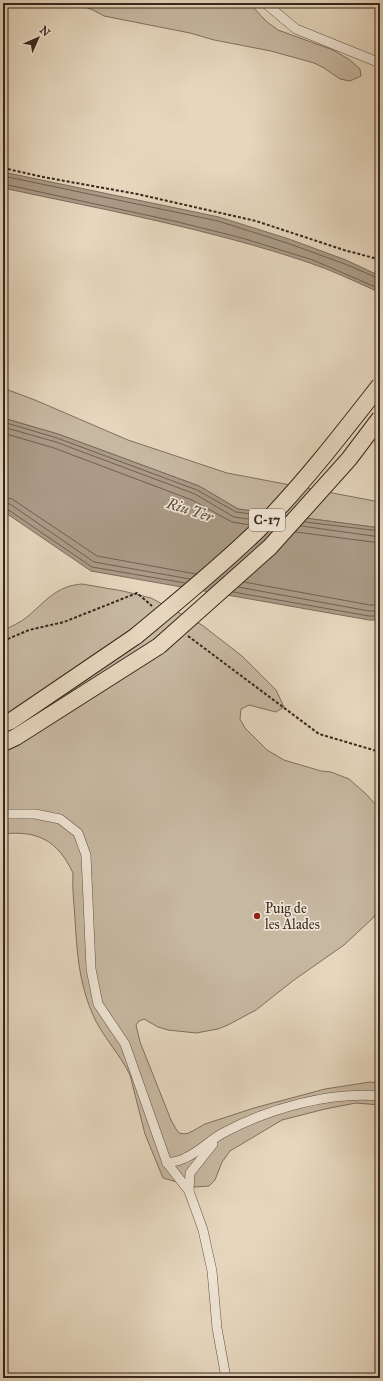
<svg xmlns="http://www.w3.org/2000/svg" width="383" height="1381" font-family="'IM FELL Great Primer',serif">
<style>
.green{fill:#c7b8a2;stroke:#7f6f5f}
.water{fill:#aa9a86;stroke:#7c6c5c}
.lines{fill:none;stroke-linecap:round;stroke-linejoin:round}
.shore{stroke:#706051;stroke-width:1}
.street-casing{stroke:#625244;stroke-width:10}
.highway-casing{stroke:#37261c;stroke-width:18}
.path{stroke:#37261c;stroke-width:2;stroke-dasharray:3 2;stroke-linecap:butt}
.street{stroke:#eee4d4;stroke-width:9}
.highway{stroke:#e5d6bd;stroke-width:16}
.highway-bridge-casing{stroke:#37261c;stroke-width:18;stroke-linecap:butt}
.highway-bridge{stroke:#e5d6bd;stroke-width:16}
.poi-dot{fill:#8f2418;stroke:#eee4d4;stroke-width:1.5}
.labels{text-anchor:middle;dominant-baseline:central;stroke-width:3.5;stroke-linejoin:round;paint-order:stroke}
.shield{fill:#eee4d4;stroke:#6e5f53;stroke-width:1}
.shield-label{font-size:13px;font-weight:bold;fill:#37261c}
.poi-label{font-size:14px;fill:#37261c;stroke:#eee4d4;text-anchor:start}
.water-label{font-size:15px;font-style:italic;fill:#5a493c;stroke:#eee4d4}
</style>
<rect width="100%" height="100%" fill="#e5d6bd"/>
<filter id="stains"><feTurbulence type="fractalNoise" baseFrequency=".005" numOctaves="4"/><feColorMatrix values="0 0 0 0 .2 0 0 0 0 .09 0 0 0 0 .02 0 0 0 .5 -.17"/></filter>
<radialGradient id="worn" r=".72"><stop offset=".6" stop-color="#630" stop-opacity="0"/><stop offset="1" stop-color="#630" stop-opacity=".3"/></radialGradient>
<!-- green -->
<g class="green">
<polygon points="74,3 249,3 267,22 278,30 333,50 350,60 360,69 361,76 350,81 340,79 324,68 314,63 271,51 214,40 190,33 104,16 93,10"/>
<polygon points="3,388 35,400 128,440 227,473 380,502 380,528 238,509 199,486 58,434 3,418"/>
<path d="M82 584 123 591 151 598 202 625 242 656 276 690 284 707 276 712 249 705 241 709 240 719 245 728 267 750 284 760 321 771 331 772 349 779 365 793 378 807 380 812V906L373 918 344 945 294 980 256 1010 228 1025 218 1029 196 1033 168 1030 158 1027 144 1019 139 1021 136 1025 140 1042 171 1120 176 1129 179 1133 184 1134 189 1133 205 1124 254 1108 325 1089 370 1082 380 1083V1105L356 1103 325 1109 282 1120 230 1151 222 1162 215 1180 209 1186 195 1187 163 1178 145 1134 130 1075C120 1054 102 1036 93 1015 79 983 77 953 75 919 74 903 72 888 73 873 58 841 38 830 3 834V631C11 626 20 623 27 617 46 601 56 586 82 584Z"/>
</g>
<!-- water -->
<g class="water">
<path d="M3 172 219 217 289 239 346 260 380 276V293L372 289C352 280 331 270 310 263 210 229 106 210 3 188Z"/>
<polygon points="3,418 58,434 199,486 238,509 380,528 380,620 369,620 91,571 3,511"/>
</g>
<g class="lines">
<!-- shore -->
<g class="shore">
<polyline points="3,176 218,221 287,243 345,264 380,279"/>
<polyline points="3,184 174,221 242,238 313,260 380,289"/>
<polyline points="3,422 57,438 197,490 236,512 259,515"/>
<polyline points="3,427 56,442 195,494 234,517 255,520"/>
<polyline points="3,433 54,448 192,500 232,522 250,525"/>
<polyline points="3,497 12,499 97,556 196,574"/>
<polyline points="3,503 10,504 94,562 190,579"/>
<polyline points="3,508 7,509 92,567 185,583"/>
<polyline points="305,522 380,531"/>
<polyline points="301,526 380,537"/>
<polyline points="296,532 380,543"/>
<polyline points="244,582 370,605 380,605"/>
<polyline points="238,587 369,611 380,611"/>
<polyline points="233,592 369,616 380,616"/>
</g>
<defs>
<g id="street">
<polyline points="265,3 296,29 380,63"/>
<polyline points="3,814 35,814 60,819 78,833 86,855 91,969 98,1004 125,1044 167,1163 189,1191 203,1230 212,1271 217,1328 226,1378"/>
<path d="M167 1163C173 1162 180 1161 185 1158 199 1152 210 1140 223 1133 270 1108 328 1092 380 1096"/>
<polyline points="189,1191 190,1173 213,1144"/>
</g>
<g id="highway">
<polyline points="3,724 11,721 136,636"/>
<polyline points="3,743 16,737 159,646"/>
</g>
</defs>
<!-- street casing -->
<use href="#street" class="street-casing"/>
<!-- highway casing -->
<use href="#highway" class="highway-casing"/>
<!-- path -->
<g class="path">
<polyline points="3,168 43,177 137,194 256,221 344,250 374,258 380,261"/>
<polyline points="188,636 319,734 380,752"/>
<polyline points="3,641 29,630 64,622 137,593 152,606"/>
</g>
<!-- street -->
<use href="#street" class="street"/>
<!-- highway -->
<use href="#highway" class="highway"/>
<defs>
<g id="highway-bridge">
<path d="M136 636C178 601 220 567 259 529 303 484 341 435 380 385"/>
<polyline points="159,646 270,547 349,459 380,418"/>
</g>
</defs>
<!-- highway-bridge casing -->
<use href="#highway-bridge" class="highway-bridge-casing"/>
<!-- highway-bridge -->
<use href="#highway-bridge" class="highway-bridge"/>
</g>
<!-- markers -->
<circle class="poi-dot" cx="257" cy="916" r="4"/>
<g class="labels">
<!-- shield labels -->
<rect class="shield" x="249" y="509" width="36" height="22" rx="3"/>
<g class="shield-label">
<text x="267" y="520">C-17</text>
</g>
<!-- poi labels -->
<g class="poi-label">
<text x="265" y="908">Puig de<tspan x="265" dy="16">les Alades</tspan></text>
</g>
<!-- water labels -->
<g class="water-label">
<text transform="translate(190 510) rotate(18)">Riu Ter</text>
</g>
</g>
<!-- margin -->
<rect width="383" height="1381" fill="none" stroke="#e5d6bd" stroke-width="16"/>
<rect x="4" y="4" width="375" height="1373" fill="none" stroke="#37261c" stroke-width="2"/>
<rect x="8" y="8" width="367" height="1365" fill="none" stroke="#37261c"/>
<!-- north arrow -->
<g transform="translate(38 38) rotate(45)" stroke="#eee4d4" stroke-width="3" paint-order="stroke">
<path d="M0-3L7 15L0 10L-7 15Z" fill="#37261c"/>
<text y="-6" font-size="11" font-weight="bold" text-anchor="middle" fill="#37261c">N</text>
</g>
<rect width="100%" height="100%" filter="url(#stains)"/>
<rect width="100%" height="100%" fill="url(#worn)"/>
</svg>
